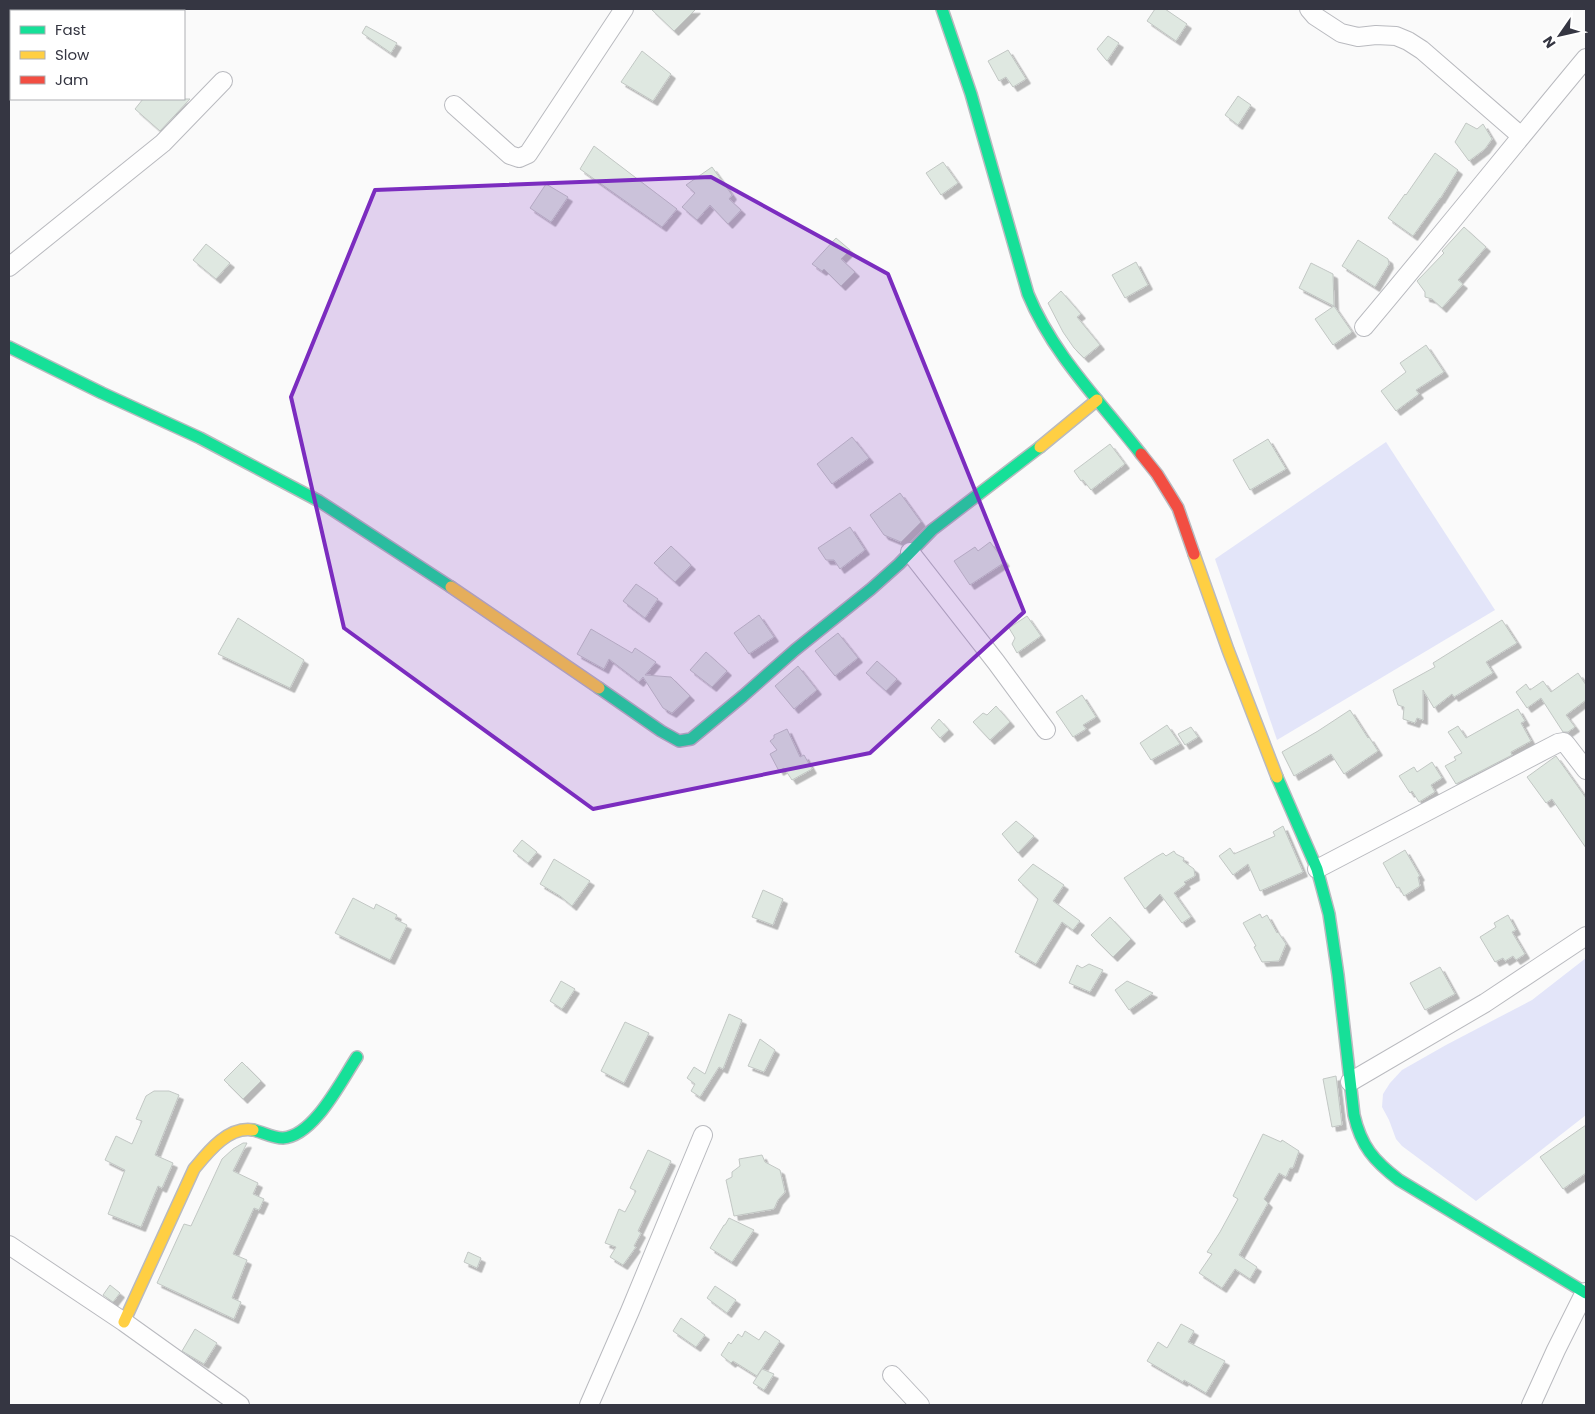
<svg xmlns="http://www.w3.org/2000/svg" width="1595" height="1414" font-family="Poppins,sans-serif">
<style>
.green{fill:#e3e5f9}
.building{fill:#dfe8e1;stroke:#c2c7c4;filter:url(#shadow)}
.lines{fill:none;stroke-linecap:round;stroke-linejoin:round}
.street-casing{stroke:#b9babf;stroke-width:20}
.fast-casing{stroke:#b9babf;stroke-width:14}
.slow-casing{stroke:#b9babf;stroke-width:14}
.jam-casing{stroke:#b9babf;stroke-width:14}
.street{stroke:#fefefe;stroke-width:18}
.fast{stroke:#16e098;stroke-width:11}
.slow{stroke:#ffcf43;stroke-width:11}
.jam{stroke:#f24e42;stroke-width:11}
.marked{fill:#7b2cbf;fill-opacity:0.2;stroke:#7b2cbf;stroke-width:4;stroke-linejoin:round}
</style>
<defs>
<filter id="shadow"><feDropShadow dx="4.5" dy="4.5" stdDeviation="0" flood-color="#0004"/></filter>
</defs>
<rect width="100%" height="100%" fill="#fafafa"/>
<!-- green -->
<g class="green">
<polygon points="1386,442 1495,610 1277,740 1215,559"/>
<polygon points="1586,958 1586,1115 1476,1201 1402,1146 1396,1139 1389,1120 1382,1107 1383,1094 1390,1083 1402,1070 1446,1045 1532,1000"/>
</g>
<!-- building -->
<g class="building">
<polygon points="651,9 696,9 674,31"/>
<polygon points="1155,9 1165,9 1187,24 1176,41 1147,21"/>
<polygon points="366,26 397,43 391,53 362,33"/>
<polygon points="1108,36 1119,43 1107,61 1097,49"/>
<polygon points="1008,50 1026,79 1013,87 1006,77 999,81 988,61"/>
<polygon points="642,51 671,74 653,101 621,82"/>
<polygon points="1238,96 1251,105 1238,125 1225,115"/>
<polygon points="143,99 190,99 160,131 135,109"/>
<polygon points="1466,123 1477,129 1483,124 1492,139 1485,149 1469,161 1455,142"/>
<polygon points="594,146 677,209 662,227 580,169"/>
<polygon points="1435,153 1458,170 1440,199 1440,198 1413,236 1388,218 1405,194 1406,195"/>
<polygon points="943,162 958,183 941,195 926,173"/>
<polygon points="712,167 732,195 729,199 741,210 728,224 710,205 697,220 682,207 695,193 686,185"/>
<polygon points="546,184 568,197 551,222 530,208"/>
<polygon points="1464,227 1486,247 1458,280 1463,284 1442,308 1432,299 1425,297 1425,292 1417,281 1444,253 1442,251"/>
<polygon points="836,238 850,250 841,259 855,272 841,286 824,269 822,271 812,264"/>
<polygon points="1358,240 1388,259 1389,264 1375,287 1342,266"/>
<polygon points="206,244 230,263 216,279 193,260"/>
<polygon points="1136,262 1148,285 1125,298 1112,275"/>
<polygon points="1311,263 1333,274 1334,306 1299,288"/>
<polygon points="1061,291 1081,314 1077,317 1100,345 1084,358 1074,348 1063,332 1048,303"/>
<polygon points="1334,306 1352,332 1333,345 1315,319"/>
<polygon points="1426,345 1444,372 1416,390 1419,394 1396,411 1381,391 1406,372 1400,363"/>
<polygon points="852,437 869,458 832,484 817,464"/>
<polygon points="1268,439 1286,469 1250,490 1233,460"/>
<polygon points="1110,444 1125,464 1091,490 1083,480 1081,481 1074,471"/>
<polygon points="900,493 921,522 901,542 884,535 870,515"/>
<polygon points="850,527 865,550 840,569 834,560 826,560 818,548"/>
<polygon points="990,542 1005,562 970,585 954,561 975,547 978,551"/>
<polygon points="671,546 691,565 675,582 654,563"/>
<polygon points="636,584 658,599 645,618 623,601"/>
<polygon points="759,615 774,637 749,654 734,633"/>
<polygon points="1027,616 1041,636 1017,653 1012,644 1015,638 1009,628"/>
<polygon points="238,618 304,660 290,688 218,654"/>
<polygon points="1502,620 1517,643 1486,662 1493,673 1454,697 1452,694 1434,708 1423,690 1423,720 1417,718 1415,723 1403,719 1404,707 1398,705 1393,690 1435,667 1433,663"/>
<polygon points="591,629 632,653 635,648 656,662 645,675 671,677 690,696 672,713 663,708 643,677 639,682 609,659 604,669 577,654"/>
<polygon points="838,633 858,658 835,676 815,651"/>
<polygon points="706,652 727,671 712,687 690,670"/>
<polygon points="877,661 897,679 886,691 866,673"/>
<polygon points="798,666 817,690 794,709 775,686"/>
<polygon points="1578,673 1586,685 1586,700 1566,715 1575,727 1568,732 1563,732 1541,698 1527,708 1516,692 1526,684 1530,690 1543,681 1551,692"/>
<polygon points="1082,695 1096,717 1083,725 1086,729 1073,737 1056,712"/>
<polygon points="996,706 1010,722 990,740 973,722 983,713 987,715"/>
<polygon points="1518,709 1525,721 1521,723 1531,741 1511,752 1512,755 1456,784 1445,766 1456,760 1454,757 1462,753 1448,732 1458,726 1466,738"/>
<polygon points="1350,710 1368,738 1369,737 1378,751 1344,774 1331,754 1294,776 1282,752 1318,731"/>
<polygon points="939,719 949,730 940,738 931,728"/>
<polygon points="1167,725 1180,744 1151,760 1140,743"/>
<polygon points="1191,727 1198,737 1185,745 1178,734"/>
<polygon points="787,729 800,757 804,755 812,769 792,780 784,768 779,771 770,754 777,750 770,741 774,738 774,735"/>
<polygon points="1556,756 1586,798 1586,848 1552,799 1546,803 1527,777"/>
<polygon points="1432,762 1442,778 1431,785 1435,792 1419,802 1412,791 1410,793 1399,776 1414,767 1417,772"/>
<polygon points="1016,821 1034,836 1018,853 1002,834"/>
<polygon points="1283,826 1303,872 1260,891 1248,864 1233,875 1219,856 1230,848 1234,854 1275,836 1273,832"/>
<polygon points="522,840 537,852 528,863 513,851"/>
<polygon points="1405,850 1420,876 1418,877 1420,886 1404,896 1399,887 1397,888 1383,863"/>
<polygon points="1174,851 1176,854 1184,858 1183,861 1194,869 1195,876 1184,882 1186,884 1174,893 1191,917 1182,923 1160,894 1145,909 1124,878 1156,857 1163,853 1166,856"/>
<polygon points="554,859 590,881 572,906 560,896 540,884"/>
<polygon points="1033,864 1064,885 1053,901 1080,921 1073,930 1062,922 1036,964 1015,952 1038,899 1018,880"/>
<polygon points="763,890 783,899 773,925 752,917"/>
<polygon points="353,898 374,909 376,904 397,915 395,919 407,925 390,960 335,933"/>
<polygon points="1260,914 1262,918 1267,915 1277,933 1278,932 1286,944 1279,961 1262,962 1254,947 1256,946 1243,923"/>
<polygon points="1508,915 1516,930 1512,932 1525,954 1516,960 1513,956 1505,961 1503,958 1495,962 1480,937 1496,927 1494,923"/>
<polygon points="1110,917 1131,939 1113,957 1091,935"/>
<polygon points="1089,964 1103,970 1090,992 1069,983 1077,965 1082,968"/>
<polygon points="1440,967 1455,994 1425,1010 1410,983"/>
<polygon points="561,981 575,989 562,1009 550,1001"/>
<polygon points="1127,981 1153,993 1129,1010 1115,990"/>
<polygon points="729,1014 742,1020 723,1069 719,1067 700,1097 691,1091 695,1084 687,1078 694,1067 705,1074"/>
<polygon points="625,1022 649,1033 624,1083 601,1071"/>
<polygon points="760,1039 775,1050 764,1072 748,1066"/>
<polygon points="242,1062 261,1081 243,1099 224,1080"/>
<polygon points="1336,1076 1342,1125 1332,1127 1323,1079"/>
<polygon points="154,1091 169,1091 179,1095 155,1155 173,1163 162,1188 158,1186 141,1227 108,1214 125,1170 105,1160 116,1136 132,1144 142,1121 136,1119 146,1096"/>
<polygon points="1586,1125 1586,1173 1563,1189 1540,1157"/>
<polygon points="1263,1134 1281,1142 1282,1140 1299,1151 1293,1168 1290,1168 1286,1177 1279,1173 1264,1199 1268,1203 1239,1255 1257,1267 1250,1279 1235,1269 1222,1288 1199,1273 1212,1254 1207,1252 1220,1232 1238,1199 1233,1196"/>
<polygon points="243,1143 247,1143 233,1171 258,1183 253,1194 264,1199 259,1210 254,1208 233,1254 247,1260 232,1298 241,1302 234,1319 157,1283 184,1224 191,1226 222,1159 233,1149"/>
<polygon points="648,1150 671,1161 638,1231 641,1233 634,1246 636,1247 623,1265 610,1257 616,1247 605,1243 619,1209 625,1212 636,1191 630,1188"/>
<polygon points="762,1155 765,1162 780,1170 785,1192 778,1200 774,1209 734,1216 726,1180 732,1177 732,1172 740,1166 739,1159"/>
<polygon points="729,1218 754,1230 732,1262 710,1248 724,1225 725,1225"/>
<polygon points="468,1252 481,1258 477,1268 464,1262"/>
<polygon points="110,1285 120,1293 113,1302 103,1295"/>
<polygon points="715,1286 736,1300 727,1313 707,1298"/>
<polygon points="681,1318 705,1335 696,1347 673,1331"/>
<polygon points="1181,1324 1194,1331 1188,1342 1225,1361 1206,1393 1184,1380 1183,1382 1147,1361 1158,1342 1167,1348"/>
<polygon points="195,1329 217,1343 204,1364 182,1351"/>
<polygon points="745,1331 759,1340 765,1331 780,1341 757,1376 733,1361 731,1363 721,1355 729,1342 731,1344 738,1334 742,1337"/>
<polygon points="762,1369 774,1374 764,1390 753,1383"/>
</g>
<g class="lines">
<defs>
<g id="street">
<polyline points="1309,9 1315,16 1341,33 1358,37 1376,35 1396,36 1408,41 1422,50 1521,136"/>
<polyline points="454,105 510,155 519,158 528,154 624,9"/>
<polyline points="9,267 163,143 223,81"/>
<path d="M1364 327C1439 238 1512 147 1586 58"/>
<polyline points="910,552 996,662 1046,730"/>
<polyline points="1317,869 1558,743 1564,742 1566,744 1586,770"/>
<polyline points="1350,1082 1485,1003 1586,936"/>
<polyline points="9,1245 124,1322 240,1405"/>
<polyline points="892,1375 920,1405"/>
<polyline points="589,1405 630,1311 703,1135"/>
<polyline points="1531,1405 1556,1350 1585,1292"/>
</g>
<g id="fast">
<path d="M942 9 971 94 1028 294C1053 355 1101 402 1141 454"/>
<polyline points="9,347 102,393 200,438 319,501 451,587"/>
<polyline points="599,688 661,731 679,741 691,739 743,696 795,650 871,589 899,564 932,530 1040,447"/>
<path d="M1277 777 1317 869 1329 914 1338 975 1354 1115C1361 1146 1374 1161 1399 1180L1586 1293"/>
<path d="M253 1130C263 1132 272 1138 283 1138 314 1136 341 1081 357 1057"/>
</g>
<g id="slow">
<polyline points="1040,447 1097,400"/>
<polyline points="1194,554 1228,650 1277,777"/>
<polyline points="451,587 599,688"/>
<path d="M124 1322 194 1169C208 1152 228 1126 253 1130"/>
</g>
<polyline id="jam" points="1141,454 1157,474 1178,508 1194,554"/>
</defs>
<!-- street casing -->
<use href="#street" class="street-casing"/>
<!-- fast casing -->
<use href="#fast" class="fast-casing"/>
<!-- slow casing -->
<use href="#slow" class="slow-casing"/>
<!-- jam casing -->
<use href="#jam" class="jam-casing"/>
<!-- street -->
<use href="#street" class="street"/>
<!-- fast -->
<use href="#fast" class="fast"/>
<!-- slow -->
<use href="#slow" class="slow"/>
<!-- jam -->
<use href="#jam" class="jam"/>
</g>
<!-- marked area -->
<path class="marked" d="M711 177 888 274 1024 612 870 753 593 809 344 628 291 397 375 190Z"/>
<!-- border -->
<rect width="1595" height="1414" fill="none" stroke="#353642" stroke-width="20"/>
<!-- legend -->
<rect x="10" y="10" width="175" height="90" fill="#ffffff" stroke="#aeafb3"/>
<rect x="20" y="26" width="25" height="8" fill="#16e098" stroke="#aeafb3"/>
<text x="55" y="35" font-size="15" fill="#353642">Fast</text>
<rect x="20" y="51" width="25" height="8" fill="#ffcf43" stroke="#aeafb3"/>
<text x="55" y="60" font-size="15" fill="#353642">Slow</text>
<rect x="20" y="76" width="25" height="8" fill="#f24e42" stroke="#aeafb3"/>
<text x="55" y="85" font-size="15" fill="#353642">Jam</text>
<!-- north arrow -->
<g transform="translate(1560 35) rotate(236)" stroke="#ffffff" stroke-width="4" paint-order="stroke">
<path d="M0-4L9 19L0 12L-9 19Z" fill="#353642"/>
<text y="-8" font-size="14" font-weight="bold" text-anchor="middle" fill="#353642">N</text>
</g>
</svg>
